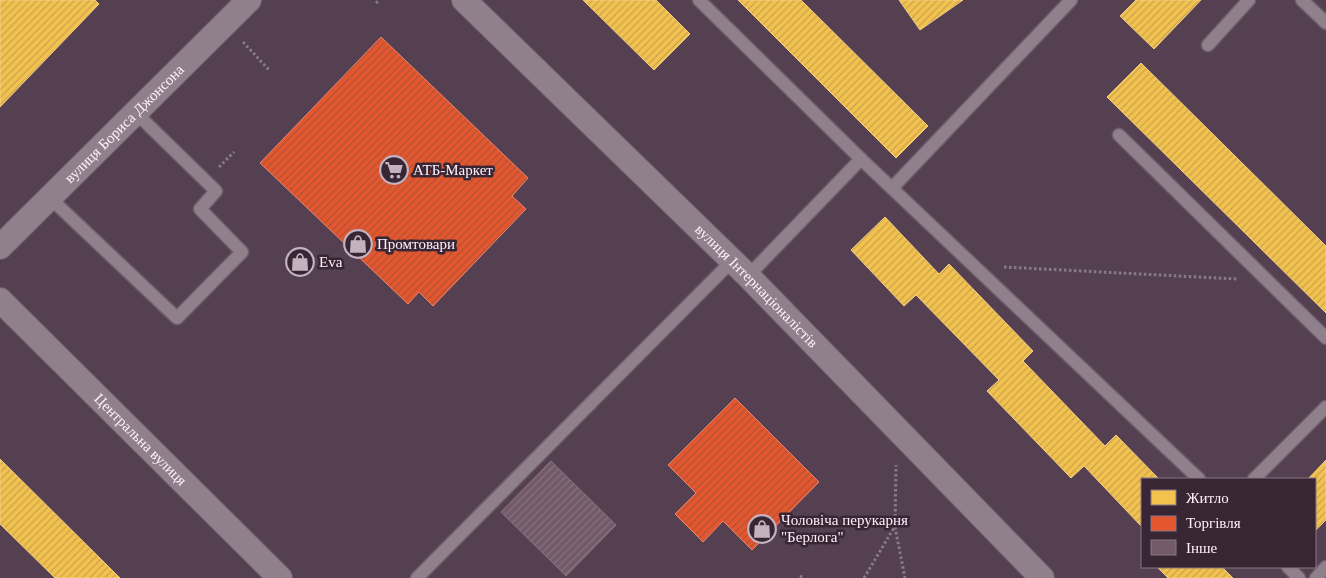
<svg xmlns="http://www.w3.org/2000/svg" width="1326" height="578" font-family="'Times New Roman',serif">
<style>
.homes{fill:url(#homes-hatch);stroke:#f6cf82}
.shops{fill:url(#shops-hatch);stroke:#ec856c}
.building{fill:url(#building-hatch);stroke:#887480}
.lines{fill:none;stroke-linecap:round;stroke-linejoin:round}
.lane-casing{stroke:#6d5d6a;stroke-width:15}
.street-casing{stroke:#6d5d6a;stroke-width:26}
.path{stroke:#897a86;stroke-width:3;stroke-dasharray:2.5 2.5;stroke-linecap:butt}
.lane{stroke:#90808c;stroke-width:12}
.street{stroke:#90808c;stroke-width:24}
.labels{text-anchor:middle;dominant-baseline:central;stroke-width:5;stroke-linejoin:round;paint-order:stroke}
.street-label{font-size:15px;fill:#fff0fb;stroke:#382635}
.poi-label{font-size:15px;fill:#fff0fb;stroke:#382635;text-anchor:start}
</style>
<defs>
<pattern id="homes-hatch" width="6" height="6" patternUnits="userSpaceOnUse" patternTransform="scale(1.25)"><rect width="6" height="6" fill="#f2c14e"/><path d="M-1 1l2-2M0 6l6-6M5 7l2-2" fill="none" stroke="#c8a34d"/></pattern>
<pattern id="shops-hatch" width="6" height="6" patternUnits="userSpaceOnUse" patternTransform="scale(1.25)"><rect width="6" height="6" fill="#e4572e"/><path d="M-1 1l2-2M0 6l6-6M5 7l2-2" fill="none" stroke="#af5238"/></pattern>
<pattern id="building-hatch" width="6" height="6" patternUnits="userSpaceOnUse" patternTransform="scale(1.25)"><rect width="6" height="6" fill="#735a69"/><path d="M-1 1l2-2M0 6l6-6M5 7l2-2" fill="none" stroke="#88727f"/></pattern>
</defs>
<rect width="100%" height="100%" fill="#554051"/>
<!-- homes -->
<g class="homes">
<polygon points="0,0 95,0 99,4 0,107"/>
<polygon points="583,0 656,0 690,34 654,70"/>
<polygon points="738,0 801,0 928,126 896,158"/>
<polygon points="899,0 963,0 920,30"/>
<polygon points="1136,0 1201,0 1154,49 1120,16"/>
<polygon points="1141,63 1326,246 1326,313 1107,97"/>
<polygon points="885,217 939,274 949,264 1033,351 1023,361 1105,446 1116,435 1159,479 1142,479 1142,527 1084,466 1071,478 987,391 999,380 916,295 904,306 851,250"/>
<polygon points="0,459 120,578 55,578 0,524"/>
<polygon points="1326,460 1326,520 1315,531 1315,479 1308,479"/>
<polygon points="1157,567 1222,567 1233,578 1168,578"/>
</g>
<!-- shops -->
<g class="shops">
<polygon points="381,37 528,178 512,196 526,209 433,306 419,292 408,304 260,163"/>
<polygon points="735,398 819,482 752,550 723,521 703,542 675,514 696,493 668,465"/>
</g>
<!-- building -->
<polygon class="building" points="551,461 616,525 566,576 501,512"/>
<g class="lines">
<defs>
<g id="lane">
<polyline points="699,0 861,159 1199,479"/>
<polyline points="1302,0 1326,23"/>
<polyline points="1208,45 1249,0"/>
<polyline points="1119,135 1326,338"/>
<polyline points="892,188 1071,0"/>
<polyline points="50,198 177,318 242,252 200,209 216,191 136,113"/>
<polyline points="748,276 861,159"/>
<polyline points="1254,479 1326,407"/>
<polyline points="1288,567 1299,578"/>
<polyline points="417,578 732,261"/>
<polyline points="1316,578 1326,567"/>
</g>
<g id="street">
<path id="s1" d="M464 0 748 276 1042 578"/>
<path id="s2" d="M0 247 249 0"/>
<path id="s3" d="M0 300 280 578"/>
</g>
</defs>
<!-- lane casing -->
<use href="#lane" class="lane-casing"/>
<!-- street casing -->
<use href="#street" class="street-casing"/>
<!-- path -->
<g class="path">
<polyline points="376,3 379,0"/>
<polyline points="243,42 270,71"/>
<polyline points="219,167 234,152"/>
<polyline points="1004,267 1237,279"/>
<polyline points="895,527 905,578"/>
<polyline points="800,576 804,578"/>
<polyline points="864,578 895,526 896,465"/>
</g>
<!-- lane -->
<use href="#lane" class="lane"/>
<!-- street -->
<use href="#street" class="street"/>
</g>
<!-- icons -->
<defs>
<symbol id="supermarket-ring" viewBox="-11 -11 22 22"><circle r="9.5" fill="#382635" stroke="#c4b2c0" stroke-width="1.5"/><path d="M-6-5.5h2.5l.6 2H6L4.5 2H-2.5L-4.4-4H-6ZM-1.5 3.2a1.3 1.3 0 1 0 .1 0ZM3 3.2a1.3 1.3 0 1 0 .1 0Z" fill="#c4b2c0"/></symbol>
<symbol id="shop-ring" viewBox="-11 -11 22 22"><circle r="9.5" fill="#382635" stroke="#c4b2c0" stroke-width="1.5"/><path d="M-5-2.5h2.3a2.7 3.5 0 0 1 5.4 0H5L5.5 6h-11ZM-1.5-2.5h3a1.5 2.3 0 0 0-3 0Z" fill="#c4b2c0"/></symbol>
</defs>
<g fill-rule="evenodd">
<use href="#supermarket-ring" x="378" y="154" width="32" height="32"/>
<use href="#shop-ring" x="342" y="228" width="32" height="32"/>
<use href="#shop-ring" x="284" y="246" width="32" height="32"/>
<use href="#shop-ring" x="746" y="513" width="32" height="32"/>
</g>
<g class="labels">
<!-- street labels -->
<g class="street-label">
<text stroke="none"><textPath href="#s2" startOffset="175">вулиця Бориса Джонсона</textPath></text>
<text stroke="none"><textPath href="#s1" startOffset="409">вулиця Інтернаціоналістів</textPath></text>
<text stroke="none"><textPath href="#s3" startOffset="198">Центральна вулиця</textPath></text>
</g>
<!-- poi labels -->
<g class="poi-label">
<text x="413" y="170">АТБ-Маркет</text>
<text x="377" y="244">Промтовари</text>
<text x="319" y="262">Eva</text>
<text x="781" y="520">Чоловіча перукарня<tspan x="781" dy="17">"Берлога"</tspan></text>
</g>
</g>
<!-- legend -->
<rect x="1141" y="478" width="175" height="90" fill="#382635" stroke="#887784"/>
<rect x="1151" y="490" width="25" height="15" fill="#f2c14e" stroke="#887784"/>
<text x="1186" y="503" font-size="15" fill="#fff0fb">Житло</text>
<rect x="1151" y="516" width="25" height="15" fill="#e4572e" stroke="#887784"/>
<text x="1186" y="528" font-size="15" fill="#fff0fb">Торгівля</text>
<rect x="1151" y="540" width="25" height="15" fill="#735a69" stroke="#887784"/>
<text x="1186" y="553" font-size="15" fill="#fff0fb">Інше</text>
</svg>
